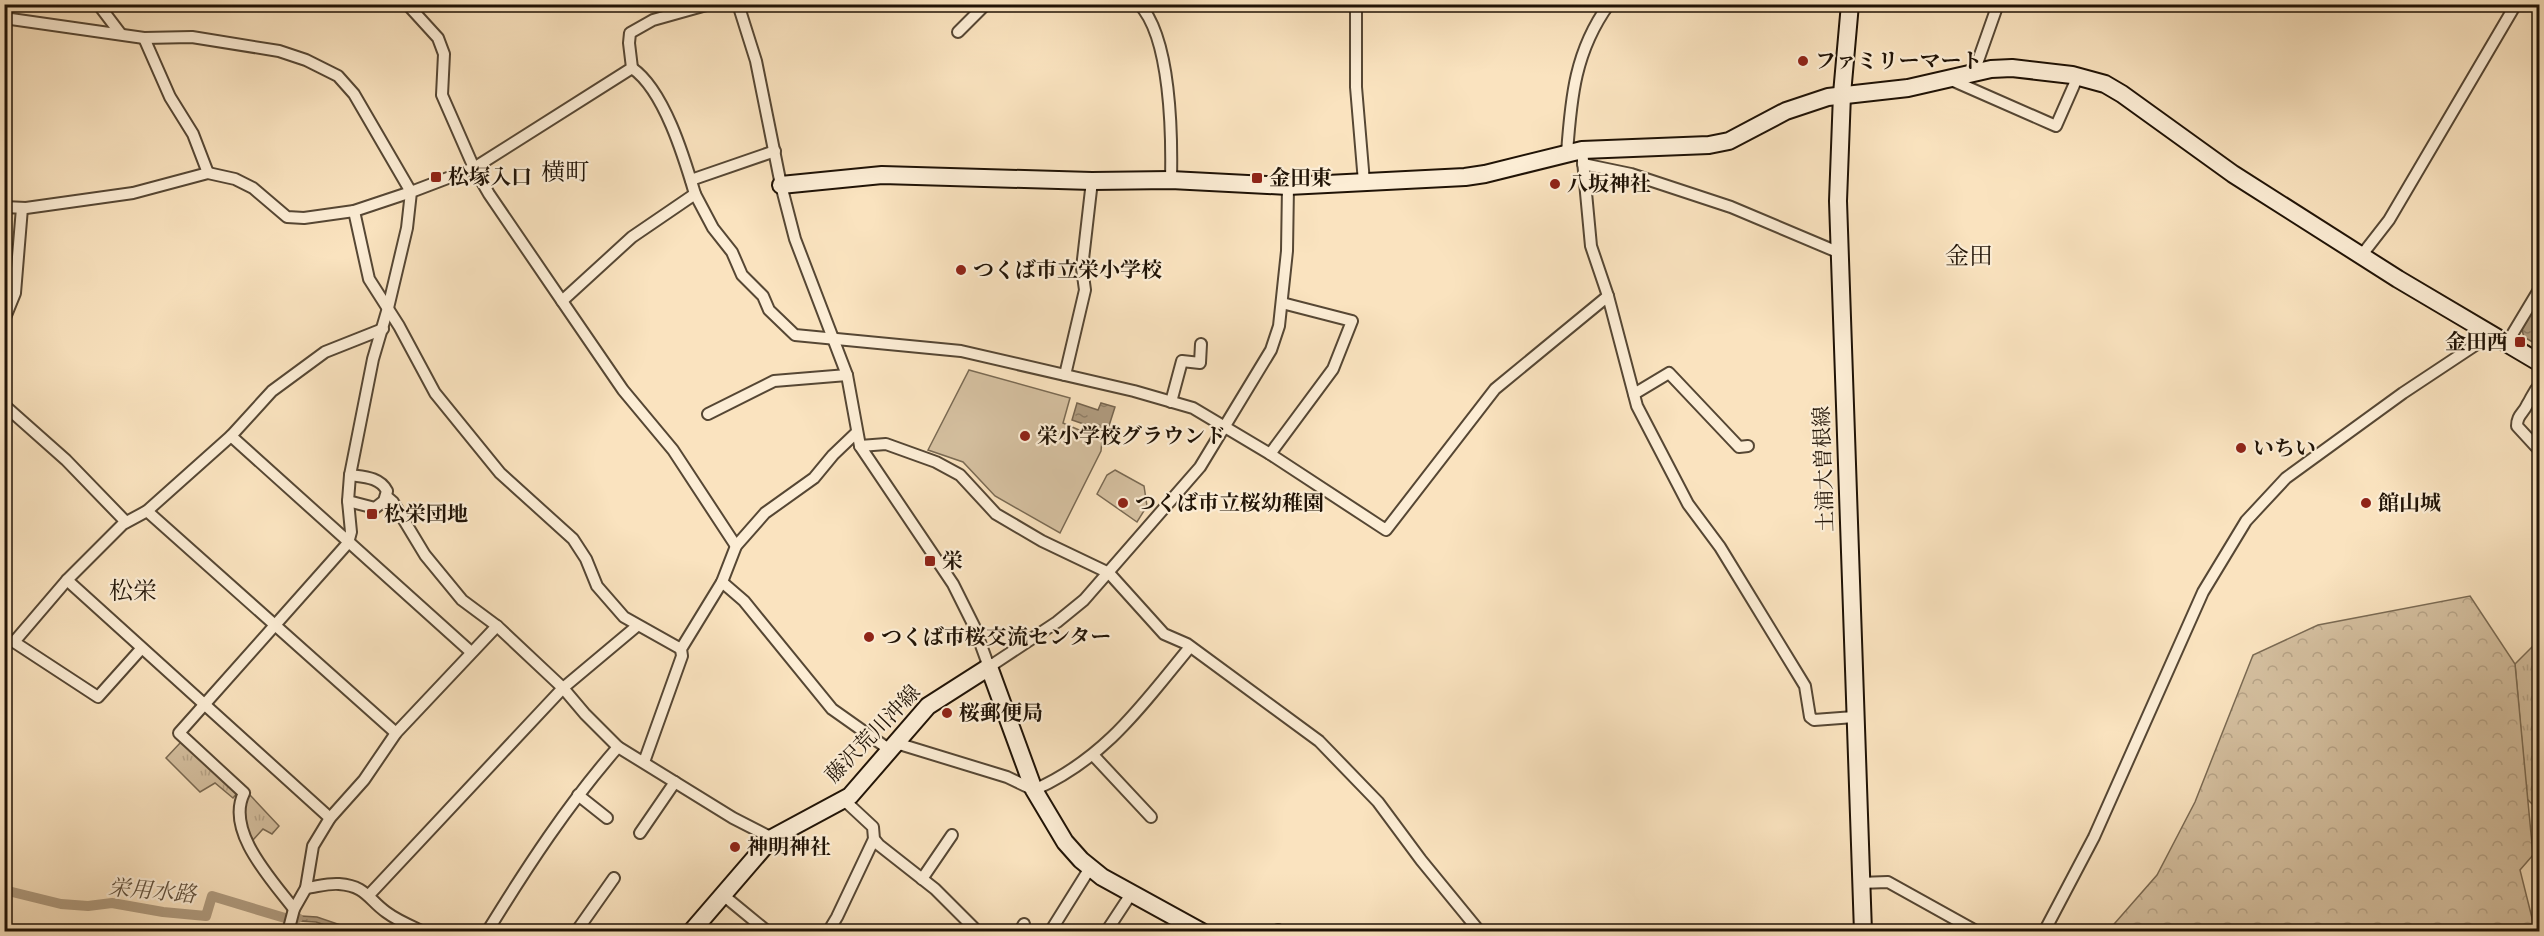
<svg xmlns="http://www.w3.org/2000/svg" width="2544" height="936" font-family="Cardo,'Noto Serif JP',serif">
<style>
.grass{fill:url(#grass-tufts);stroke:#7a6a53;stroke-width:1.5}
.forest{fill:url(#forest-crowns);stroke:#7a6a53;stroke-width:1.5}
.garden{fill:#d5c0a0;stroke:#7a6a53;stroke-width:1.5}
.water{fill:url(#water-ripples);stroke:#76654f;stroke-width:1.5}
.lines{fill:none;stroke-linecap:round;stroke-linejoin:round}
.canal{stroke:#b09c80;stroke-width:10}
.street-casing{stroke:#564734;stroke-width:14}
.secondary-casing{stroke:#201306;stroke-width:20}
.street{stroke:#fcedd5;stroke-width:10}
.secondary{stroke:#fcedd5;stroke-width:16}
.poi-dot{fill:#8f2418;stroke:#fcedd5;stroke-width:2}
.labels{text-anchor:middle;dominant-baseline:central;stroke-width:4.5;stroke-linejoin:round;paint-order:stroke}
.poi-label{font-size:21px;font-weight:bold;fill:#201306;stroke:#fcedd5;text-anchor:start}
.street-label{font-size:21px;fill:#201306;stroke:#fcedd5}
.water-label{font-size:22px;font-style:italic;fill:#61513d;stroke:#fcedd5}
.quarter-label{font-size:24px;fill:#201306;stroke:#fcedd5}
</style>
<defs>
<pattern id="grass-tufts" width="24" height="20" patternUnits="userSpaceOnUse" patternTransform="scale(1.5)"><rect width="24" height="20" fill="#d5c0a0"/><path d="M3 7l-1-3M5 7V3M7 7l1-3M15 17l-1-3M17 17v-4M19 17l1-3" fill="none" stroke="#b7a488"/></pattern>
<pattern id="forest-crowns" width="20" height="18" patternUnits="userSpaceOnUse" patternTransform="scale(1.5)"><rect width="20" height="18" fill="#d5c0a0"/><path d="M2 6a3 3 0 1 1 6 0M12 15a3 3 0 1 1 6 0" fill="none" stroke="#b7a488"/></pattern>
<pattern id="water-ripples" width="26" height="14" patternUnits="userSpaceOnUse" patternTransform="scale(1.5)"><rect width="26" height="14" fill="#b09c80"/><path d="M2 4q2-2 4 0t4 0M15 11q2-2 4 0t4 0" fill="none" stroke="#8f7e67"/></pattern>
</defs>
<rect width="100%" height="100%" fill="#fae3bf"/>
<filter id="stains"><feTurbulence type="fractalNoise" baseFrequency=".00333" numOctaves="4"/><feColorMatrix values="0 0 0 0 .2 0 0 0 0 .09 0 0 0 0 .02 0 0 0 .5 -.17"/></filter>
<radialGradient id="worn" r=".72"><stop offset=".6" stop-color="#630" stop-opacity="0"/><stop offset="1" stop-color="#630" stop-opacity=".3"/></radialGradient>
<!-- grass -->
<g class="grass">
<polygon points="2539,640 2539,811 2527,799 2515,664"/>
<polygon points="181,742 238,792 233,798 215,783 200,792 166,758"/>
<path d="M249 794 279 826 272 834 263 829 253 840C243 825 238 809 249 794Z"/>
</g>
<!-- forest -->
<polygon class="forest" points="2470,596 2515,664 2533,855 2520,870 2533,922 2539,925 2539,931 2108,931 2157,875 2195,802 2253,655 2318,625"/>
<!-- garden -->
<g class="garden">
<polygon points="969,370 1070,398 1063,423 1102,440 1101,451 1060,533 995,496 963,462 928,450"/>
<polygon points="1115,470 1144,486 1147,506 1137,522 1097,494 1107,475"/>
</g>
<!-- water -->
<g class="water">
<polygon points="2539,300 2539,346 2524,337 2522,330"/>
<polygon points="1077,403 1098,410 1101,403 1115,407 1107,432 1072,420"/>
<polygon points="285,915 317,917 358,931 343,931 316,922 283,920"/>
</g>
<g class="lines">
<!-- canal -->
<polyline class="canal" points="4,890 61,904 88,906 112,903 163,912 206,916 212,896 285,918 298,918"/>
<defs>
<g id="street">
<polyline points="98,4 120,33"/>
<polyline points="407,4 438,38 444,54 442,95 474,168 489,194 562,301 632,237 695,194 713,228 732,252 742,275 763,296 769,310 795,335 961,351 1134,391 1193,408 1270,454 1386,530 1495,389 1608,296"/>
<polyline points="738,4 756,61 781,185 795,239 847,375 860,446 953,584 974,626 989,667 1057,622 1084,600 1200,467 1271,350 1279,326 1287,251 1288,186"/>
<path d="M1139 4C1171 37 1172 135 1171 180"/>
<polyline points="1356,4 1356,87 1364,182"/>
<polyline points="4,18 144,38 192,37 279,51 306,60 338,76 354,94 411,192 354,211 304,218 287,217 253,188 235,179 208,173 133,193 26,208 4,207"/>
<polyline points="958,32 986,4"/>
<polyline points="144,38 170,97 193,134 208,173"/>
<path d="M632 68C664 90 684 157 695 194"/>
<polyline points="1974,72 1998,4"/>
<polyline points="1949,79 2056,126 2078,76"/>
<polyline points="1582,150 1591,246 1608,296 1637,406 1688,504 1720,547 1805,686 1810,717 1814,720 1854,717"/>
<path d="M1567 153C1571 97 1575 51 1609 4"/>
<polyline points="1583,164 1631,174 1731,207 1840,253"/>
<polyline points="691,180 775,151"/>
<polyline points="354,211 369,279 399,326 435,393 500,473 573,539 586,559 597,586 624,617 681,649"/>
<polyline points="2361,256 2389,220 2516,4"/>
<polyline points="562,301 623,390 673,450 736,546"/>
<polyline points="4,320 15,293 22,208"/>
<polyline points="2507,343 2540,288"/>
<polyline points="1065,375 1085,290 1082,268 1092,181"/>
<path d="M2540 384C2533 392 2532 397 2527 405 2523 414 2517 415 2517 426L2540 451"/>
<polyline points="1634,394 1669,373 1739,447 1748,446"/>
<polyline points="1171,402 1182,361 1200,363 1201,344"/>
<polyline points="4,405 66,460 126,522"/>
<polyline points="708,414 774,381 847,375"/>
<polyline points="231,436 272,391 325,352 383,329"/>
<polyline points="860,446 886,444 936,462 960,475 996,514 1042,541 1109,573 1164,634 1187,644 1319,741 1378,802 1421,860 1480,932"/>
<polyline points="1270,454 1333,369 1352,321 1282,303"/>
<polyline points="386,496 393,502 425,555 462,600 497,626 563,688 585,714 618,747 733,818 772,838"/>
<path d="M348 501 375 508 384 501 387 491C380 477 364 477 350 475"/>
<polyline points="147,511 396,733"/>
<polyline points="67,580 330,818"/>
<polyline points="722,582 744,601 832,709 890,750"/>
<polyline points="141,649 98,697 14,642 67,580 123,524 147,511 231,436 471,652"/>
<path d="M896 743 1007 777 1034 790C1106 758 1142 705 1190 647"/>
<polyline points="1094,756 1151,817"/>
<polyline points="644,762 682,656 681,649 722,582 736,546 765,513 814,478 833,455 856,433"/>
<polyline points="578,795 607,818"/>
<polyline points="844,800 873,827 874,839 879,845 935,889 978,932"/>
<polyline points="640,833 675,782"/>
<polyline points="922,879 952,835"/>
<polyline points="1859,883 1888,882 1978,932"/>
<path d="M306 888C316 887 328 883 339 884 366 886 368 899 386 912 398 921 411 926 424 932"/>
<polyline points="369,895 563,688 637,626"/>
<polyline points="723,895 768,932"/>
<path d="M294 909C272 880 225 831 244 793L179 733 348 543 351 532 348 501 350 475 373 359 388 308 407 228 411 192 474 168 632 68 629 43 630 33 653 20 710 4"/>
<polyline points="1278,930 1279,932"/>
<polyline points="288,932 294,909 306,888 313,846 330,818 364,780 396,733 497,626"/>
<path d="M487 932C527 867 568 804 618 747"/>
<polyline points="576,932 614,878"/>
<polyline points="828,932 837,917 874,839"/>
<polyline points="1019,932 1024,924"/>
<polyline points="1050,932 1090,868"/>
<polyline points="1106,932 1131,894"/>
<polyline points="2044,932 2094,837 2203,592 2246,521 2286,478 2403,393 2492,334"/>
</g>
<g id="secondary">
<polyline points="1850,4 1842,94 1838,201 1863,932"/>
<polyline points="781,185 882,175 1092,181 1171,180 1288,186 1465,177 1485,174 1582,150 1709,145 1729,141 1786,111 1828,97 1908,88 1991,69 2012,68 2072,75 2105,84 2122,94 2233,174 2398,279 2540,363"/>
<polyline points="691,932 772,838 850,796 928,706 989,667 1034,790 1065,842 1081,860 1102,877 1202,932"/>
</g>
</defs>
<!-- street casing -->
<use href="#street" class="street-casing"/>
<!-- secondary casing -->
<use href="#secondary" class="secondary-casing"/>
<!-- street -->
<use href="#street" class="street"/>
<!-- secondary -->
<use href="#secondary" class="secondary"/>
</g>
<!-- markers -->
<g class="poi-dot">
<circle cx="1803" cy="61" r="6"/>
<rect x="430" y="171" width="12" height="12" rx="3"/>
<rect x="1251" y="172" width="12" height="12" rx="3"/>
<circle cx="1555" cy="184" r="6"/>
<circle cx="961" cy="270" r="6"/>
<rect x="2514" y="336" width="12" height="12" rx="3"/>
<circle cx="1025" cy="436" r="6"/>
<circle cx="2241" cy="448" r="6"/>
<circle cx="1123" cy="503" r="6"/>
<circle cx="2366" cy="503" r="6"/>
<rect x="366" y="508" width="12" height="12" rx="3"/>
<rect x="924" y="555" width="12" height="12" rx="3"/>
<circle cx="869" cy="637" r="6"/>
<circle cx="947" cy="713" r="6"/>
<circle cx="735" cy="847" r="6"/>
</g>
<g class="labels">
<!-- poi labels -->
<g class="poi-label">
<text x="1815" y="61">ファミリーマート</text>
<text x="448" y="177">松塚入口</text>
<text x="1269" y="178">金田東</text>
<text x="1567" y="184">八坂神社</text>
<text x="973" y="270">つくば市立栄小学校</text>
<text x="2508" y="342" text-anchor="end">金田西</text>
<text x="1037" y="436">栄小学校グラウンド</text>
<text x="2253" y="448">いちい</text>
<text x="1135" y="503">つくば市立桜幼稚園</text>
<text x="2378" y="503">館山城</text>
<text x="384" y="514">松栄団地</text>
<text x="942" y="561">栄</text>
<text x="881" y="637">つくば市桜交流センター</text>
<text x="959" y="713">桜郵便局</text>
<text x="747" y="847">神明神社</text>
</g>
<!-- street labels -->
<g class="street-label">
<text transform="translate(1824 469) rotate(-92)">土浦大曽根線</text>
<text transform="translate(873 734) rotate(-46)">藤沢荒川沖線</text>
</g>
<!-- water labels -->
<g class="water-label">
<text transform="translate(152 891) rotate(5)">栄用水路</text>
</g>
<!-- quarter labels -->
<g class="quarter-label">
<text x="565" y="172">横町</text>
<text x="1969" y="256">金田</text>
<text x="133" y="591">松栄</text>
</g>
</g>
<!-- margin -->
<rect width="2544" height="936" fill="none" stroke="#fae3bf" stroke-width="24"/>
<rect x="6" y="6" width="2532" height="924" fill="none" stroke="#201306" stroke-width="3"/>
<rect x="12" y="12" width="2520" height="912" fill="none" stroke="#201306" stroke-width="1.5"/>
<rect width="100%" height="100%" filter="url(#stains)"/>
<rect width="100%" height="100%" fill="url(#worn)"/>
</svg>
